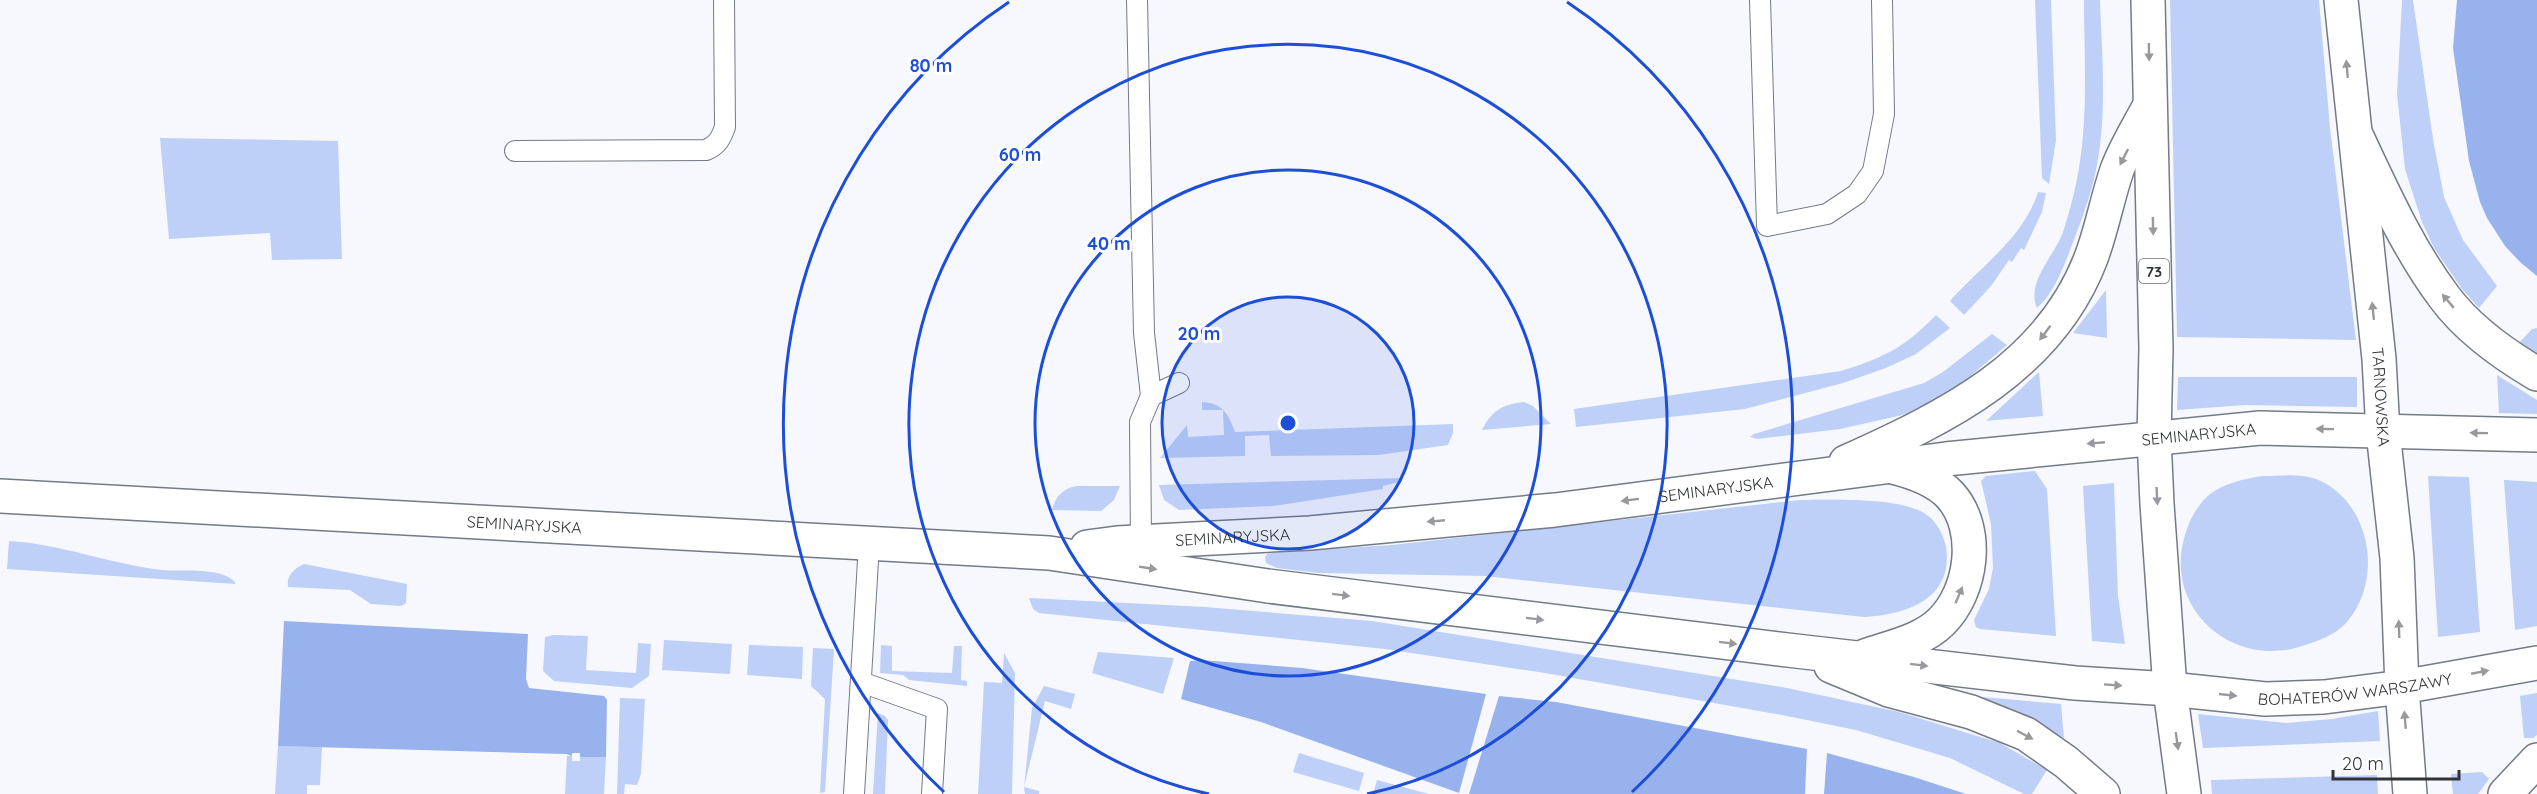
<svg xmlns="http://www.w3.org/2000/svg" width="2537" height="794" font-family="Quicksand,sans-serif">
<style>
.green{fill:#bed0f7}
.forest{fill:#98b2ed}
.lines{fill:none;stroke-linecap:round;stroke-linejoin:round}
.service-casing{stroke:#747a86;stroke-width:22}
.tertiary-casing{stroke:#747a86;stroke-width:36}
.primary-casing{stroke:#747a86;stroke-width:36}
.service{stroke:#fff;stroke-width:20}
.tertiary{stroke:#fff;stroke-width:33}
.primary{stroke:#fff;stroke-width:33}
.oneway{fill:#98999c}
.ring{fill:none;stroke:#1d4ed8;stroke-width:3}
.labels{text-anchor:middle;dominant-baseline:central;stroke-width:6;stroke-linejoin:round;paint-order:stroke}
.shield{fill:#fff;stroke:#6e7074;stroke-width:1.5}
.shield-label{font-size:15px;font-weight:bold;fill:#303338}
.street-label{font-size:16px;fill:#303338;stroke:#fff}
.centre{fill:#1d4ed8;stroke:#fff;stroke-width:3}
.ring-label{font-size:18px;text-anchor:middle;font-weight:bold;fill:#1d4ed8;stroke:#fff;stroke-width:6;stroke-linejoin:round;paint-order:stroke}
</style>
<rect width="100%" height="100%" fill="#f6f8fe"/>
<!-- green -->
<g class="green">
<polygon points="2035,0 2051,0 2056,140 2049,184 2042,178"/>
<path d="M2084 0H2100C2102 58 2108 122 2094 179 2088 204 2078 229 2069 253 2061 273 2053 294 2037 308 2025 281 2057 254 2064 229 2071 206 2077 184 2080 161 2088 108 2084 53 2084 0Z"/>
<polygon points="2170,0 2319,0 2330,128 2356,340 2177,337"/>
<polygon points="2402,0 2413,0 2433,139 2444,197 2463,240 2497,286 2479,308 2462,289 2434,248 2422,222 2405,169 2397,94"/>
<polygon points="160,138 338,141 342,259 272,260 270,233 169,239"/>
<path d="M2038 192 2046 193 2042 212 2024 250 2021 248 2012 262 2009 260 1991 286 1964 315 1950 301C1980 267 2024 237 2038 192Z"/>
<polygon points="2106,290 2107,338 2073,333"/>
<path d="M1936 315 1950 328 1916 354 1886 368 1843 383 1745 409 1576 427 1574 409 1841 371C1885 357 1904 348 1936 315Z"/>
<polygon points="2537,328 2537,357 2518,344 2532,329"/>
<polygon points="1992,334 2007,345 1948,395 1907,414 1840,429 1757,439 1750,437 1754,434 1924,383 1943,372"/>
<polygon points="2039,372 2043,416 1985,421 1986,421"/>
<polygon points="2497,375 2537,400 2537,414 2499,413"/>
<polygon points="2178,377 2357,377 2357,407 2245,405 2177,410"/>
<path d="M1202 402C1223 403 1229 415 1235 432L1453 424V433L1448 445 1379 455 1271 456 1269 435 1245 436V456L1160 458 1187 425 1188 437 1224 435 1223 410H1202Z"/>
<path d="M1524 402 1533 406 1551 424 1482 430C1491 411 1503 404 1524 402Z"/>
<polygon points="2035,471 2047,489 2056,636 1980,629 1976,627 1974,620 1989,589 1993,568 1991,524 1981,481 1986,476"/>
<path d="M2262 476C2279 476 2300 473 2316 479 2371 501 2384 579 2347 622 2336 635 2316 642 2299 647 2228 668 2161 604 2186 532 2190 518 2199 503 2210 494 2225 483 2244 479 2262 476Z"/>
<polygon points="2428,476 2469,477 2480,632 2438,637"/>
<polygon points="1401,478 1402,481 1383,486 1383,489 1274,506 1179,510 1164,500 1159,485"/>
<polygon points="2504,480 2537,482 2537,626 2515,630"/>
<polygon points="2114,483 2118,596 2125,644 2092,641 2083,486"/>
<path d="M1077 486H1120L1114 500 1101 511 1052 510C1055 497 1063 488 1077 486Z"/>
<path d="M1800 500C1832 500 1897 497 1924 513 1936 520 1943 533 1946 547 1954 599 1906 615 1864 617L1485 576 1319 573 1277 568 1266 563 1265 557 1267 554 1278 552 1392 545Z"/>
<path d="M9 541C61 544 110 564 162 570 182 572 225 566 236 584L7 569Z"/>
<path d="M304 564 407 584 406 603 401 606 371 604 350 590 288 587C286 576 294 568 304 564Z"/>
<polygon points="1029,598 1205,607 1372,621 1787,688 1899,712 2000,743 2047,770 2032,794 2024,794 1950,758 1856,730 1782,715 1545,673 1385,649 1039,613 1033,609"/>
<polygon points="553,635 588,636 586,670 636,673 638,643 651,644 649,676 632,688 554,681 543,671 545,637"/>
<polygon points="664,640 732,644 730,674 662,670"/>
<polygon points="749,645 803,647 802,679 747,675"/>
<polygon points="881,645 892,646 892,671 952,673 954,646 962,646 961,680 967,681 967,686 909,680 903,675 880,673"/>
<polygon points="813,648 834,649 825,792 820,793 825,699 811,686"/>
<polygon points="1098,652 1174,658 1163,694 1092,673"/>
<polygon points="1004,653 1015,673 1012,794 978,794 984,682 1002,683"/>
<polygon points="1044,686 1075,694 1071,709 1045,701 1024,787 1039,791 1039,794 1025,794 1024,788 1032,708"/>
<polygon points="2537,693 2537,735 2533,738 2524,738 2520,696"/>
<polygon points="1982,697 2061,704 2064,738"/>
<polygon points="620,698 645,699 641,774 637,785 625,784 624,794 617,794"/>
<polygon points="2378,711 2380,741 2203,748 2198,714 2286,723 2332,719"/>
<polygon points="878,713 885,716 888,720 885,794 873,794"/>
<polygon points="278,746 322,747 320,785 307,785 307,794 275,794"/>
<polygon points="1299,753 1364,773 1359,791 1293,772"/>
<polygon points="567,756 572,756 572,761 580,761 580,757 606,757 604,794 554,794 565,794"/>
<polygon points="2482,772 2489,779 2478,794 2453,794 2451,774"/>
<polygon points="2377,775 2378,794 2212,794 2211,780"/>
<polygon points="1377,780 1429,794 1373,794"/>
</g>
<!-- forest -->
<g class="forest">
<polygon points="2457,0 2537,0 2537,276 2520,262 2505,246 2487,218 2480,202 2469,161 2453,48"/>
<polygon points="284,621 528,634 526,679 529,688 604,696 607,700 606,757 580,757 580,753 572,753 572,756 566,754 278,746"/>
<polygon points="1201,660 1302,668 1486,694 1459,793 1261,722 1181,699 1190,661"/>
<polygon points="1499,696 1556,702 1807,749 1805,794 1469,794"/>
<polygon points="1827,753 1914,777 1966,794 1824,794"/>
</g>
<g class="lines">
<defs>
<g id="service">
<polyline points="1137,0 1144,333 1151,396"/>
<polyline points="1760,0 1767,226 1827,214 1857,194 1873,171 1884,114 1882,0"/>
<path d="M515 151 706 150C718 145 721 138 725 127L724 0"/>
<polyline points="1141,542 1140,422 1151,396 1179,383"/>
<polyline points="861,682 937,709 932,794"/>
<polyline points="854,794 869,544"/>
</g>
<g id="tertiary">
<path d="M2357 137C2383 192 2408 249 2445 298 2469 330 2503 354 2537 374"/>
<path d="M1846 462C1946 417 2049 368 2091 258 2102 229 2107 199 2117 170 2125 148 2139 126 2150 105"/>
<path id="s1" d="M0 496 1049 553 1268 586 1796 651 2075 683 2170 689 2265 699 2324 697 2402 687 2537 663"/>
<path id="s2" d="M1087 547 1117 543 1310 533 1555 510 1946 459 2260 428 2537 435"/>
<path d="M1865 656C1890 647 1922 641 1941 622 1972 592 1981 529 1950 495 1936 480 1913 472 1893 467"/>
<polyline points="1831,666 1889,690 1971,712 2026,734 2066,762 2103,794"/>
<polyline points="2505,794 2537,760"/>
</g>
<g id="primary">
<polyline points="2148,0 2156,349 2154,438 2157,504 2170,689 2184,794"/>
<path id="s3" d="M2341 0 2379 359 2383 432 2397 558 2402 687 2410 794"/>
</g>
</defs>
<!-- service casing -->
<use href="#service" class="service-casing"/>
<!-- tertiary casing -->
<use href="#tertiary" class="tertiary-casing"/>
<!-- primary casing -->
<use href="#primary" class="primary-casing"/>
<!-- service -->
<use href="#service" class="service"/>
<!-- tertiary -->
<use href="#tertiary" class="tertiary"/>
<!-- primary -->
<use href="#primary" class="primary"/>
</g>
<!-- one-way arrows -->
<defs><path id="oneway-solid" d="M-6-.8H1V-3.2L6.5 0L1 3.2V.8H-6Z" transform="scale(1.5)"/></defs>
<g class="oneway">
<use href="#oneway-solid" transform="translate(2149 52) rotate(89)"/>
<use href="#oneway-solid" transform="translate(2347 69) rotate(-95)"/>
<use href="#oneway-solid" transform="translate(2124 157) rotate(117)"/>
<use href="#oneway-solid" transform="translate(2153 226) rotate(89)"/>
<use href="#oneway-solid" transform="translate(2448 301) rotate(-130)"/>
<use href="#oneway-solid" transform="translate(2373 311) rotate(-96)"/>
<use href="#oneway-solid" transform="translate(2045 333) rotate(127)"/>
<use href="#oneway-solid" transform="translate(2325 429) rotate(-179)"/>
<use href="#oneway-solid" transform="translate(2479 433) rotate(-179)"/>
<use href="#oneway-solid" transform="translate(2096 443) rotate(175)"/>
<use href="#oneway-solid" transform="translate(2157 496) rotate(87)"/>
<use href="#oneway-solid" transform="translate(1630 500) rotate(173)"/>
<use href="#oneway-solid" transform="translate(1436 521) rotate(175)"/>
<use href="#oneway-solid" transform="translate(1148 568) rotate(9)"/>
<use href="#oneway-solid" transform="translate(1341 595) rotate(7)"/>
<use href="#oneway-solid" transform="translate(1959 595) rotate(-67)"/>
<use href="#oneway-solid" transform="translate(1535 619) rotate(7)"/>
<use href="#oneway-solid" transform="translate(2399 629) rotate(-92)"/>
<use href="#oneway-solid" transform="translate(1728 643) rotate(7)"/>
<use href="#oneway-solid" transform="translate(1919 665) rotate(7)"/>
<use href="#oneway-solid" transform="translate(2480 672) rotate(-11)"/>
<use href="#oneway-solid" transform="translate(2113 685) rotate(4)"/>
<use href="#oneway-solid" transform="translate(2228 695) rotate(6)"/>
<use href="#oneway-solid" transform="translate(2405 720) rotate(-95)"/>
<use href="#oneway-solid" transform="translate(2025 735) rotate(28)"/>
<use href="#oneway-solid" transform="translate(2177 741) rotate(82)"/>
</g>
<!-- distance rings -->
<circle cx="1288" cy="423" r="126" fill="#1d4ed8" fill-opacity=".12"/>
<g class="ring">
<circle cx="1288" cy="423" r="126"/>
<circle cx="1288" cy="423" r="253"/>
<path d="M1209 794A379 379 0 1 1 1367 794"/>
<path d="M944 792A505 505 0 0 1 1009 2M1567 2A505 505 0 0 1 1632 792"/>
</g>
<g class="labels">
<!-- shield labels -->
<rect class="shield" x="2139" y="259" width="30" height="24" rx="4.5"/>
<g class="shield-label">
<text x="2154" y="271">73</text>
</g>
<!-- street labels -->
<g class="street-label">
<text stroke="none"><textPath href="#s3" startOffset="399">TARNOWSKA</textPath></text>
<text stroke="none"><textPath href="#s2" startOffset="1118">SEMINARYJSKA</textPath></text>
<text stroke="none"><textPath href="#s2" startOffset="632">SEMINARYJSKA</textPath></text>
<text stroke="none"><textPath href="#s1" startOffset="525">SEMINARYJSKA</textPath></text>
<text stroke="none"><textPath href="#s2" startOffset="146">SEMINARYJSKA</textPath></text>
<text stroke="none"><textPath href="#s1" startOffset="2366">BOHATERÓW WARSZAWY</textPath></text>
</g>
</g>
<circle cx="1288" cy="423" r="9" class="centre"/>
<g class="ring-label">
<text x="931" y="72">80 m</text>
<text x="1020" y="161">60 m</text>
<text x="1109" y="250">40 m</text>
<text x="1199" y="340">20 m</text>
</g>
<!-- scale -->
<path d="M2333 770v9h126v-9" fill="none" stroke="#303338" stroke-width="3"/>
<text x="2342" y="770" font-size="18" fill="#303338" stroke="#ffffff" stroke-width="4.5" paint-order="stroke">20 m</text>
</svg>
